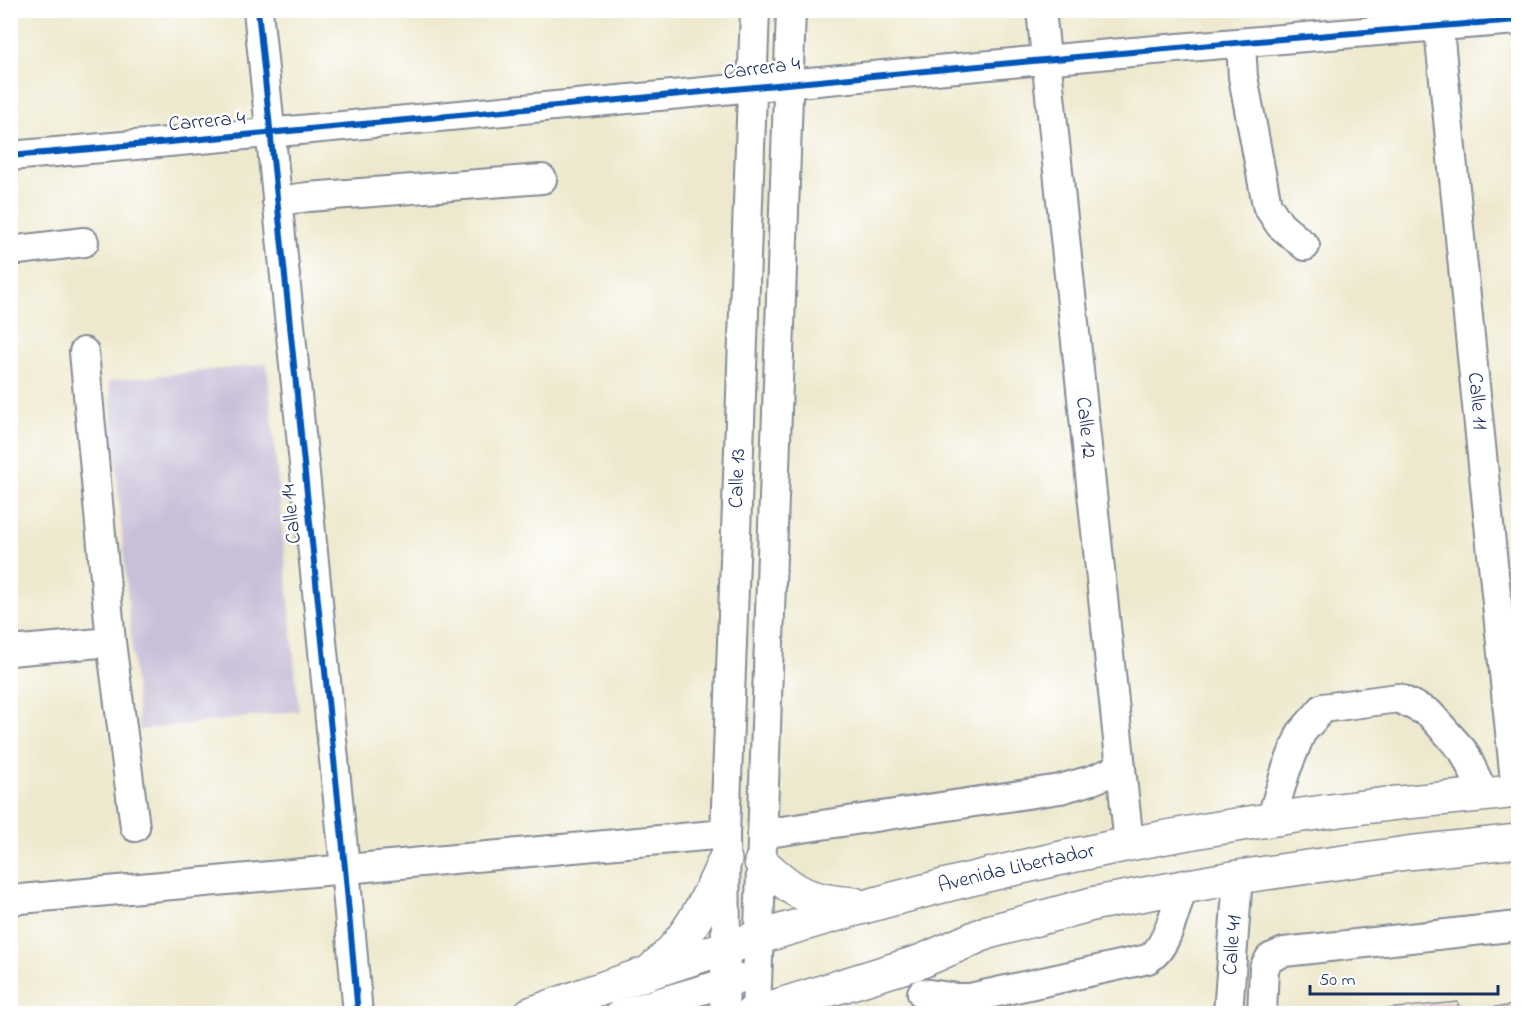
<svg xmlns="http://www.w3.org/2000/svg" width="1529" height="1024" font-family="'Indie Flower',sans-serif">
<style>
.industrial{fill:#c8bfd8}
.building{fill:#d191be}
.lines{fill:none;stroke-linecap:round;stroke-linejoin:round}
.minor-casing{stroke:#848c96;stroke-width:32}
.major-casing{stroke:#848c96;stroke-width:36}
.minor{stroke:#fff;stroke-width:28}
.major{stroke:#fff;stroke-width:33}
.cycleway-casing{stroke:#fff;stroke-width:10}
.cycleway{stroke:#0057b8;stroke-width:6}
.labels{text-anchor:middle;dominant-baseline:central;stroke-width:5;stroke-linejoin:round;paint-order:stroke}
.street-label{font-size:21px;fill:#1b2f5e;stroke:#fff}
</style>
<rect width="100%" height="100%" fill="#fff"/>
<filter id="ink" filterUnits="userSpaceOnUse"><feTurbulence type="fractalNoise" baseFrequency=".0167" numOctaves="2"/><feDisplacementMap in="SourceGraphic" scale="12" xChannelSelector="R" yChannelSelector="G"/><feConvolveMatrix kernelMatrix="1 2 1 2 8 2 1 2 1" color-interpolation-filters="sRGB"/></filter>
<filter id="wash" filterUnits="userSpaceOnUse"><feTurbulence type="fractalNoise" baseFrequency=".008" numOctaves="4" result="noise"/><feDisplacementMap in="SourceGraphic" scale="24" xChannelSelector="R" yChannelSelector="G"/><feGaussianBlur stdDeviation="1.35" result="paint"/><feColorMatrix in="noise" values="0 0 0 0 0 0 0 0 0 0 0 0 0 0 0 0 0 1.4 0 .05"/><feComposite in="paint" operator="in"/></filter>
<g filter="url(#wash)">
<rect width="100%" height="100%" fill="#eee9ce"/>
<!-- industrial -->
<polygon class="industrial" points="267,364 299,711 139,730 109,381"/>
<g id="blocks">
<!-- building -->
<g class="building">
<polygon points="1458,1002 1459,1014 1356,1014 1356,1012"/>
<polygon points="1518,1005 1518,1014 1476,1014 1475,1009"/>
</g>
</g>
</g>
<g filter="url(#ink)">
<use href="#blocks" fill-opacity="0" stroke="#848c96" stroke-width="1.5"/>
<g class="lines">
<defs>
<g id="minor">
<polyline points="258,10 345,868 358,1014"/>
<path id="s1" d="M1041 10 1129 844"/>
<path id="s2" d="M1437 10 1516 791"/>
<polyline points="1241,43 1243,77 1267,205 1280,225 1305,246"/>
<path d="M10 156C513 113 1015 58 1518 20"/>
<polyline points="277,201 308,197 542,179"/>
<polyline points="10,251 84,242"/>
<polyline points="111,642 135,827"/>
<polyline points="10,651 111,642 84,352"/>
<polyline points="1271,820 1286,770 1301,733 1323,708 1398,698 1429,713 1464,752 1485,796"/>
<polyline points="762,834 1060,789 1092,780 1121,768"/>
<polyline points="10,900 725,834"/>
<path d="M922 993 958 998H970L1148 959C1168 948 1175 908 1183 887"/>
<polyline points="620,1014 742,978"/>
<path id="s3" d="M724 1014 726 946 725 834 755 10"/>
<polyline points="756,1014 791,10"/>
<path id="s4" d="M1228 1014 1238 877"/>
<polyline points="1262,1014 1264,968 1270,958 1284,952 1518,926"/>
</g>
<g id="major">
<path d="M761 862C795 893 807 901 854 904"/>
<path d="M652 970C660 962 669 955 676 946 697 921 712 890 725 860"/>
<path id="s5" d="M530 1014C726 943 925 884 1129 844 1217 827 1307 813 1397 803 1437 799 1478 796 1518 791"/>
<polyline points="751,1014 922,961 988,932 1096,903 1238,877 1407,853 1518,841"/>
</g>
</defs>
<!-- minor casing -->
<use href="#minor" class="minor-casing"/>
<!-- major casing -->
<use href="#major" class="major-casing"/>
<!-- minor -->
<use href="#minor" class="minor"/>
<!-- major -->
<use href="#major" class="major"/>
<defs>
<g id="cycleway">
<polyline points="258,10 345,868 358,1014"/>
<path d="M10 156C513 113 1015 58 1518 20"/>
</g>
</defs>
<!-- cycleway casing -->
<use href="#cycleway" class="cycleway-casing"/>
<!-- cycleway -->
<use href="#cycleway" class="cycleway"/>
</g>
</g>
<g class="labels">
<!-- street labels -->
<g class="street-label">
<text transform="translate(762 69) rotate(-7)">Carrera 4</text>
<text transform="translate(207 122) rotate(-5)">Carrera 4</text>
<text stroke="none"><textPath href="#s2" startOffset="393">Calle 11</textPath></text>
<text stroke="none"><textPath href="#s1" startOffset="420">Calle 12</textPath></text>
<text stroke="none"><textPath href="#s3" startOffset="536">Calle 13</textPath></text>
<text transform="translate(292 514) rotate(-96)">Calle 14</text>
<text stroke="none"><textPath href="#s5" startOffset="508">Avenida Libertador</textPath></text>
<text stroke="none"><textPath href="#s4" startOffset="69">Calle 41</textPath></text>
</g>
</g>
<!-- margin -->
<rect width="1529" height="1024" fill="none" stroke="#fff" stroke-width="36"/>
<!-- scale -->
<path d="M1310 985v9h188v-9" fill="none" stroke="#1b2f5e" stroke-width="3"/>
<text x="1319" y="985" font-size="18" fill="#1b2f5e" stroke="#ffffff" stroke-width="4.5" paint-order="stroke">50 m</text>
</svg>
